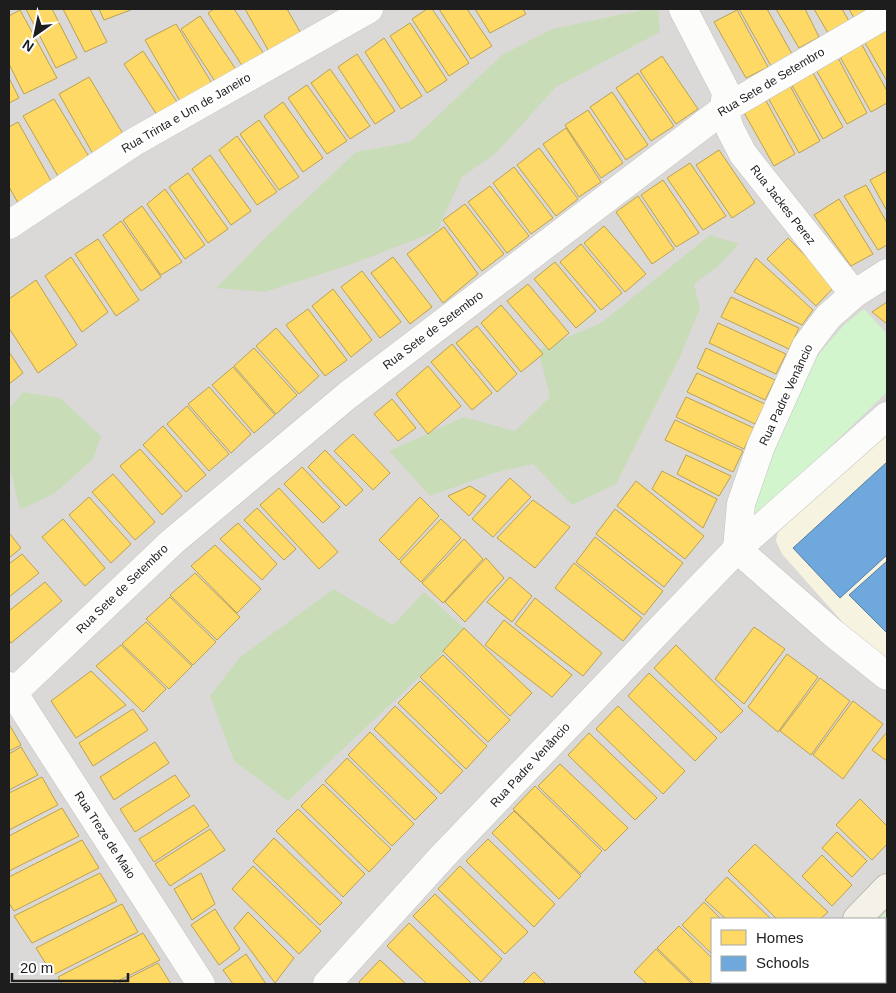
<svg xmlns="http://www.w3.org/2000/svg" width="896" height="993" font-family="Helvetica,sans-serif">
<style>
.residential{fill:#dbd9d7;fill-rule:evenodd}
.education{fill:#f6f3e0}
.forest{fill:#c9dcb8}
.park{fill:#d2f5cd}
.homes{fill:#ffd966;stroke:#bba150}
.schools{fill:#6fa8dc;stroke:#567ea3}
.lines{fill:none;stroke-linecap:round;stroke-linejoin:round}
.minor-casing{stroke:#c4c3c1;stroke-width:29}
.secondary-casing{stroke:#97957c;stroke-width:29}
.minor{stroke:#fcfcfb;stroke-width:28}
.secondary{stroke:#f4f2e8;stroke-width:28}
.labels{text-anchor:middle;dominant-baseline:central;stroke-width:5;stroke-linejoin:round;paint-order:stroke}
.street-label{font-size:12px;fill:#1d1d1d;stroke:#fff}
</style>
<rect width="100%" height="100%" fill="#ece9e5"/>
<!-- residential -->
<path class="residential" d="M9 9H887V984H9ZM712 919H885V982H712Z"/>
<!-- education -->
<polygon class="education" points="887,429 887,660 846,626 782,554 776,541 779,526"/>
<!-- forest -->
<g class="forest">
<polygon points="647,9 658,9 660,32 556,87 497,152 462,177 437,231 352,264 265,292 216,288 266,237 356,152 410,142 502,55 552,29"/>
<polygon points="710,235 739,244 718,266 694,284 700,308 679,359 616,484 572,505 533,464 494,473 430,496 389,451 464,417 515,431 550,397 538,350 601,323"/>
<polygon points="23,392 60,398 101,436 93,459 55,493 20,510 9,464 9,409"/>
<polygon points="334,589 393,625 424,592 464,628 434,663 288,801 234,761 210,696 240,657"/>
</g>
<!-- park -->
<g class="park">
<polygon points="864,309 887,334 887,392 755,519 750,515 774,442 818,355 845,324"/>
<polygon points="887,911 887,984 815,984 817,982 885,982 885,919 879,919"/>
</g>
<!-- homes -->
<g class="homes">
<polygon points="26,9 52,9 77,58 56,68"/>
<polygon points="63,9 90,9 107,42 85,52"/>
<polygon points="99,9 133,9 104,20"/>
<polygon points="214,9 234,9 266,57 245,70 208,13"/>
<polygon points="245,9 287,9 303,37 271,55"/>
<polygon points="427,9 432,9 469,63 449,76 412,19"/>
<polygon points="439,9 467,9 492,46 471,59"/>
<polygon points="475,9 523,9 526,14 490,33"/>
<polygon points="739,9 767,9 792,54 771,66"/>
<polygon points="776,9 805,9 819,37 799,48"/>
<polygon points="814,9 842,9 849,21 828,33"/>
<polygon points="849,9 870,9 854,18"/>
<polygon points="20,10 57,78 24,94 9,64 9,16"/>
<polygon points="737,10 768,67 746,78 714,22"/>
<polygon points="200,16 239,74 218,86 181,29"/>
<polygon points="410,23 447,80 427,93 390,36"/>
<polygon points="176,24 216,90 184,108 145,40"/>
<polygon points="887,30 887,81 864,41"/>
<polygon points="384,38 422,96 401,109 365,52"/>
<polygon points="861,43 887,91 887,103 871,112 839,55"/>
<polygon points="143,51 181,108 161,121 124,64"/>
<polygon points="357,54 395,111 375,124 338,67"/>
<polygon points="662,56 698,109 676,124 640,71"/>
<polygon points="837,56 867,113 847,124 815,68"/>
<polygon points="330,69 370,126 350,139 311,83"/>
<polygon points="812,71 843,127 823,139 790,82"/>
<polygon points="638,73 674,126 651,141 616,88"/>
<polygon points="89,77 129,144 97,161 59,94"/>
<polygon points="9,78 19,98 9,103"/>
<polygon points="789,84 820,141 799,153 767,96"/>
<polygon points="307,85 347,141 327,154 288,98"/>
<polygon points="612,92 648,145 626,160 590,107"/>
<polygon points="764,97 795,154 774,166 742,109"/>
<polygon points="54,99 94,165 62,183 23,116"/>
<polygon points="283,102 323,158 303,172 264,116"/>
<polygon points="588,110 623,163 601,178 565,125"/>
<polygon points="259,120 299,177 279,190 240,134"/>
<polygon points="18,122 55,188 21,208 9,187 9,127"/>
<polygon points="566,128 601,182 579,197 543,144"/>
<polygon points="237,136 277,192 257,205 219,150"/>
<polygon points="539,148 578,199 556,216 517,165"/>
<polygon points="719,150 755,203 732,218 696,165"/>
<polygon points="210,155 251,211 231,225 192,169"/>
<polygon points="690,163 726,216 703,230 667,178"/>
<polygon points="514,167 553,218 531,234 493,183"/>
<polygon points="887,171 887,211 870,180"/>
<polygon points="188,173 228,229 208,243 169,187"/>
<polygon points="663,180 699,233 676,247 641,195"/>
<polygon points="866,185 887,223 887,245 878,250 844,196"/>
<polygon points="490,186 529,236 507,253 468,202"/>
<polygon points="165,189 205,245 185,259 147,204"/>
<polygon points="638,196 674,249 652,264 616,212"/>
<polygon points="839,199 873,254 851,266 814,215"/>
<polygon points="465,204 504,254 482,271 443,220"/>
<polygon points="142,206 182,262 161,275 123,220"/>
<polygon points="121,221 161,277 141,291 103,235"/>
<polygon points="604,226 646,274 625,292 584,243"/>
<polygon points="444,227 478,274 443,303 407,254"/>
<polygon points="788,238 835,286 816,306 767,259"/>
<polygon points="98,239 139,300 116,316 75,254"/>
<polygon points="581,244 622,293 601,310 560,262"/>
<polygon points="71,257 108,312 82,332 45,276"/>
<polygon points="393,257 432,307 410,324 371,273"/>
<polygon points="756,258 813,310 802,325 734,292"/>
<polygon points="555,262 596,311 576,328 534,279"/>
<polygon points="362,271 401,322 380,338 341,287"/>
<polygon points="36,280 77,345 38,373 9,328 9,299"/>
<polygon points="528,284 569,333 549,350 507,301"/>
<polygon points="333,289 372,340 351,357 312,306"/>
<polygon points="731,297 799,328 789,349 721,317"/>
<polygon points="887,302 887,324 872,312"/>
<polygon points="501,305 543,354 521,372 481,323"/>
<polygon points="308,309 347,360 325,376 286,325"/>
<polygon points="718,323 786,354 776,374 709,343"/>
<polygon points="477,326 517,374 497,392 456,343"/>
<polygon points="276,328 319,376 299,394 256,346"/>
<polygon points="452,344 492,393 472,410 431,362"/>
<polygon points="254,348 297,395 276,414 234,366"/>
<polygon points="706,348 775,380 765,400 697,368"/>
<polygon points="9,352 23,373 9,384"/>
<polygon points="428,366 461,406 428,434 396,394"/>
<polygon points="233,367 275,415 254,433 212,385"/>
<polygon points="697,373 765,404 755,424 687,392"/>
<polygon points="209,387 251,434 231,453 188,404"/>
<polygon points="686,397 754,428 744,449 676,417"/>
<polygon points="392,399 416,428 398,441 374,414"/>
<polygon points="187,406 229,454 209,471 167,424"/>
<polygon points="675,420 743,451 733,472 665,440"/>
<polygon points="163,426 206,475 186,492 143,445"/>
<polygon points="353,434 390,473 373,490 334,451"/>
<polygon points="140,449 182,496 162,515 120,466"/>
<polygon points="325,450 363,490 346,506 308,467"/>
<polygon points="686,455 731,476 719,496 677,474"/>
<polygon points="302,467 340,507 323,523 284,484"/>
<polygon points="662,471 717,499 703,528 652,489"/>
<polygon points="113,474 155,522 135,540 92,492"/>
<polygon points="510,478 531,497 493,537 472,519"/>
<polygon points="636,481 704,536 685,559 617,506"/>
<polygon points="470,486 486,496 469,516 448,496"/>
<polygon points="279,488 338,552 319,569 260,505"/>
<polygon points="89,497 131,544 111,563 69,515"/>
<polygon points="420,497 439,516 399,560 379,540"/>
<polygon points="533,500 570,527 535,568 497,538"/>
<polygon points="257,508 296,549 284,560 244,520"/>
<polygon points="615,509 683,563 664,587 596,534"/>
<polygon points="63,519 105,568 85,586 42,537"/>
<polygon points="441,519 461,538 421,582 400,562"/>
<polygon points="238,523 277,564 262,580 220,539"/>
<polygon points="9,533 21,548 9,558"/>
<polygon points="595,537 663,591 644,615 576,562"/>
<polygon points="464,539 483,559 443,603 422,583"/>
<polygon points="215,545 261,589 237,613 191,566"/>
<polygon points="22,554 39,573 9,597 9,564"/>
<polygon points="486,558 504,578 465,622 445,602"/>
<polygon points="574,563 642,618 623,641 555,588"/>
<polygon points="195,573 240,617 217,640 170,595"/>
<polygon points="510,577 532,596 512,622 487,602"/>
<polygon points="45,582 62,601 11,643 9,640 9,611"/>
<polygon points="170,597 216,642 193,665 146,619"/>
<polygon points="535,598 602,653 583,676 515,624"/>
<polygon points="504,620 572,675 552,697 485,645"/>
<polygon points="146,622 192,666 169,689 122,644"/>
<polygon points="754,627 785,649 744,704 715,679"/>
<polygon points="464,628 532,693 510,716 443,651"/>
<polygon points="121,645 166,689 143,712 96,666"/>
<polygon points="676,645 743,711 721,733 654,668"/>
<polygon points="787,654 818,677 778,732 748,707"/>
<polygon points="443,655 510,720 488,742 420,677"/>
<polygon points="91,671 126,705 76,738 51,701"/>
<polygon points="649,673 717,738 695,761 628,696"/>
<polygon points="820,678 850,701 811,755 780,731"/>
<polygon points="420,681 487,746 466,769 398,703"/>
<polygon points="853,701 883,724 843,779 813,755"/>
<polygon points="395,706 463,771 441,794 374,729"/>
<polygon points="618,706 685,771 663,794 596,729"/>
<polygon points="133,709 148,730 93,766 79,743"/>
<polygon points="9,724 21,745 9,751"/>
<polygon points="370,732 437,798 415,820 348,755"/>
<polygon points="887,732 887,761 872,750"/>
<polygon points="589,733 657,798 635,820 568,755"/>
<polygon points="155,742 169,763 114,800 100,777"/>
<polygon points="21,747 38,775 9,790 9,754"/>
<polygon points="347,758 414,824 392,846 325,781"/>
<polygon points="560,764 628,828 605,851 538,786"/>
<polygon points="175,775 190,796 135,832 120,809"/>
<polygon points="42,777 58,805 9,830 9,793"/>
<polygon points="323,784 391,849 369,872 301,806"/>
<polygon points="535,786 602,851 581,874 513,809"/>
<polygon points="860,799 887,826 887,844 872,860 836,825"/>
<polygon points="194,805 209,826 154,862 139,839"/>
<polygon points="62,808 79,836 9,871 9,836"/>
<polygon points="298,809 365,874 343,897 276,831"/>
<polygon points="514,811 581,876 559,899 492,833"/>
<polygon points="210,829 225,850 170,886 155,864"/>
<polygon points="837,832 867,861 852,877 822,848"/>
<polygon points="274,838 342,903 320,925 253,861"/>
<polygon points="488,839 555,904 534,927 466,861"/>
<polygon points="82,840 99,868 14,911 9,903 9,877"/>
<polygon points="755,844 828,912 820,919 777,919 728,871"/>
<polygon points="822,855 852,885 832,906 802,876"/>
<polygon points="253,866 321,931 299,954 232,889"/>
<polygon points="460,866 528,932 505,954 438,889"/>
<polygon points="100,873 117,901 32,943 14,916"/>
<polygon points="201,873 215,904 192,920 174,889"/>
<polygon points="727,877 771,919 726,919 705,900"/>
<polygon points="435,894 502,959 481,982 413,916"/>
<polygon points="704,902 721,919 712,919 712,954 682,925"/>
<polygon points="122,904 138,932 53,975 36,948"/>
<polygon points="215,909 240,949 219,965 191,925"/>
<polygon points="248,912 294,958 275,983 234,928"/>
<polygon points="409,923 472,984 427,984 387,946"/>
<polygon points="679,926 712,958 712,982 737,982 740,984 694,984 657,948"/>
<polygon points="143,933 160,960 112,984 62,984 58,977"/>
<polygon points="656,949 692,984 647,984 634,972"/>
<polygon points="246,954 266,984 233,984 223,970"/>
<polygon points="380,960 406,984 361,984 359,982"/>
<polygon points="158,963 171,984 117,984"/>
<polygon points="534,972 546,984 522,984"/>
</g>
<!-- schools -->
<g class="schools">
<polygon points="887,462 887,555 840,598 793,548"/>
<polygon points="887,561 887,633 849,595"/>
</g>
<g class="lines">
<defs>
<g id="minor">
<polyline points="683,9 726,92 724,109 730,129 743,154 854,294"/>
<polyline points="9,225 134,142 369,9"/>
<polyline points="737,549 741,504 761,446 806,346 828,317 854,294 887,273"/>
<polyline points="737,549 887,416"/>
<polyline points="9,686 201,984"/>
<polyline points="14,692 172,542 348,395 724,109 887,14"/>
<polyline points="327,984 442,857 737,549 833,633 887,676"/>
</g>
<g id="secondary">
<polyline points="857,919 887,888"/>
<polyline points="792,984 795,982"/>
</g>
</defs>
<!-- minor casing -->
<use href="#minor" class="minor-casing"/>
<!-- secondary casing -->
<use href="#secondary" class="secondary-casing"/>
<!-- minor -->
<use href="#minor" class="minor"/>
<!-- secondary -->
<use href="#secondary" class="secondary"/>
</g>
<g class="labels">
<!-- street labels -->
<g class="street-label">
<text transform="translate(771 82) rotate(-31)">Rua Sete de Setembro</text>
<text transform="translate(186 113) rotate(-30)">Rua Trinta e Um de Janeiro</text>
<text transform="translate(783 205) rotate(52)">Rua Jackes Perez</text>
<text transform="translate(433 330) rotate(-37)">Rua Sete de Setembro</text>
<text transform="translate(786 395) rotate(-65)">Rua Padre Venâncio</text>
<text transform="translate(122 589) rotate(-44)">Rua Sete de Setembro</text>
<text transform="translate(530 765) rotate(-47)">Rua Padre Venâncio</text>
<text transform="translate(105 835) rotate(57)">Rua Treze de Maio</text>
</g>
</g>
<!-- border -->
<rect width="896" height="993" fill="none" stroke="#1d1d1d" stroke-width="20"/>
<!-- legend -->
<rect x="711" y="918" width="175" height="65" fill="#ffffff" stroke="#a5a5a5"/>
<rect x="721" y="930" width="25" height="15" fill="#ffd966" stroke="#a5a5a5"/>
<text x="756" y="943" font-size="15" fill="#1d1d1d">Homes</text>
<rect x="721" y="956" width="25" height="15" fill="#6fa8dc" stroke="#a5a5a5"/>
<text x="756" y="968" font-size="15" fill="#1d1d1d">Schools</text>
<!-- north arrow -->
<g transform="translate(35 35) rotate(213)" stroke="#ffffff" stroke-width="4" paint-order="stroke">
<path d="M0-4L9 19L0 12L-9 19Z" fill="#1d1d1d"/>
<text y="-8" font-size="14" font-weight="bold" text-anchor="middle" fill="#1d1d1d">N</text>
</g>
<!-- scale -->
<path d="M12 973v8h116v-8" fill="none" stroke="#1d1d1d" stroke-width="2.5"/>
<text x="20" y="973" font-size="15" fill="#1d1d1d" stroke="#ffffff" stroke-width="4" paint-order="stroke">20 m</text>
</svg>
